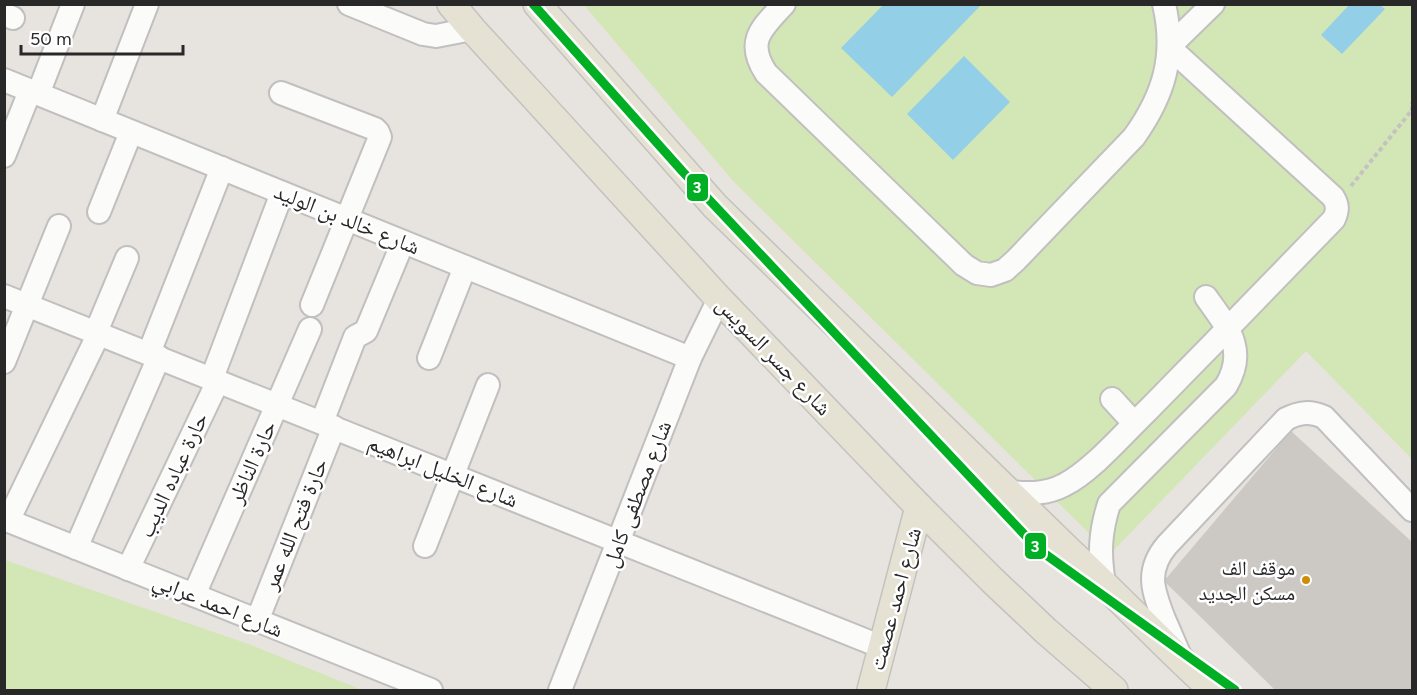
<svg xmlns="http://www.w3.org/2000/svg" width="1417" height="695" font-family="Figtree,'Noto Naskh Arabic',sans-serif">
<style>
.pitch{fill:#d3e6b5}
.water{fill:#93d0e7}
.building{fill:#ccc9c5}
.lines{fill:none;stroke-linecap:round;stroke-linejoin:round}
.minor-casing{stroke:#c1bfbf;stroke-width:26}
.major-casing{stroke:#c3c2c0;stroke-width:30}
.path{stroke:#c4c3c2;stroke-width:4;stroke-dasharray:4.5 3;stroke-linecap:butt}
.minor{stroke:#fbfbfa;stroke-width:22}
.major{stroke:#e5e1d3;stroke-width:27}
.metro-1-casing{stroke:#fff;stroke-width:14}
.metro-1{stroke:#00af23;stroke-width:9}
.bus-dot{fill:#ce8d08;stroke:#fff;stroke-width:2}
.labels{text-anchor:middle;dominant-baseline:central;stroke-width:5;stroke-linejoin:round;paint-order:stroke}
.bus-label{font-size:20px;fill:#282828;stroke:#fff;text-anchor:end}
.street-label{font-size:22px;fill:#282828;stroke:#fff}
.line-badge{stroke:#fff;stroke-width:2}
.badge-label{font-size:16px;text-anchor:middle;font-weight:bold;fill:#fff}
</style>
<rect width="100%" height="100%" fill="#e7e3de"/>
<!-- pitch -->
<g class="pitch">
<polygon points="584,5 1412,5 1412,459 1306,351 1110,554 734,182"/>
<polygon points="5,560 251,645 362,690 5,690"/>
</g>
<!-- water -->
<g class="water">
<polygon points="884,4 981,4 981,5 892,97 841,48"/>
<polygon points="1349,5 1380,5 1385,9 1342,54 1321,35"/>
<polygon points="964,56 1010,102 953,160 907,114"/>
</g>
<!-- building -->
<polygon class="building" points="1291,431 1412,542 1412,690 1275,690 1164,581"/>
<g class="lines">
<defs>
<g id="minor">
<polyline points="349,4 423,34 436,36 472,29"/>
<path d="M784 4C762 28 745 41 766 73L964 265 977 273 991 275 1005 270 1016 260 1134 137C1164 95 1176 56 1164 4"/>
<polyline points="4,14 13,18"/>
<polyline points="4,80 690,358"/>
<polyline points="281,93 375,129 378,132 380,137 312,305"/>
<polyline points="38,94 73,4"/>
<polyline points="102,120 147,4"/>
<polyline points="4,156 30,91"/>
<polyline points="99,212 131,132"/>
<polyline points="4,296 882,647"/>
<polyline points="96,332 127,258"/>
<polyline points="149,353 222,168"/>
<polyline points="429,358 465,267"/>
<polyline points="4,362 59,226"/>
<polyline points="212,378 282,193"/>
<polyline points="1112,399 1134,423"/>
<polyline points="322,422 355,337 366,331 403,242"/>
<path d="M1010 492C1029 494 1047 494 1064 485 1092 471 1125 432 1149 409 1211 346 1273 282 1334 219 1338 210 1338 205 1333 197L1169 47 1213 4"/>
<polyline points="4,519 431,690"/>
<polyline points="8,521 99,333"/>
<polyline points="425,546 488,385"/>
<polyline points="76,548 159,357"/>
<polyline points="128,569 218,381"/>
<path d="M1104 583C1099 554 1100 532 1109 504L1226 386C1248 349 1227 327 1206 297"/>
<polyline points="194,595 310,329"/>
<polyline points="257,621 334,427"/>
<path d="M1181 658C1175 645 1170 632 1164 619 1153 591 1145 571 1167 545L1286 419C1300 412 1310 411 1324 417L1412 510"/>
<polyline points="560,690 690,358 719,299"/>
</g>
<g id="major">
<polyline points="451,4 472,29 719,299 919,507 992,580 1046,631 1114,690"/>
<path d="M537 4 715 206 1068 550C1118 596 1163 645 1213 690"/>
<polyline points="871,690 919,507"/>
</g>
</defs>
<!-- minor casing -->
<use href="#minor" class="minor-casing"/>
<!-- major casing -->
<use href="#major" class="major-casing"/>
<!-- path -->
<g class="path">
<polyline points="1412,111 1412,102"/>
<polyline points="1351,186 1412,110"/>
</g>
<!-- minor -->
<use href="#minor" class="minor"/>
<!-- major -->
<use href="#major" class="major"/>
<defs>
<polyline id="metro-1" points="533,4 683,172 1038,549 1235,690"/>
</defs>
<!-- metro-1 casing -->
<use href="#metro-1" class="metro-1-casing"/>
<!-- metro-1 -->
<use href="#metro-1" class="metro-1"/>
</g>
<!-- markers -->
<circle class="bus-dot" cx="1306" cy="580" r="5"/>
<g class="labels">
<!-- bus labels -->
<g class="bus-label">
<text x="1295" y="568">موقف الف<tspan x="1295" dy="25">مسكن الجديد</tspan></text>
</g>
<!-- street labels -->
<g class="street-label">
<text transform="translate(347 219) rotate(22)">شارع خالد بن الوليد</text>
<text transform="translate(774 356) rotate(46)">شارع جسر السويس</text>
<text transform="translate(252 462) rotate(-66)">حارة الناظر</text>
<text transform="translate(443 471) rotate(22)">شارع الخليل ابراهيم</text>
<text transform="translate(173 475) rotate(-65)">حارة عباده الديب</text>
<text transform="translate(637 494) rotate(-69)">شارع مصطفى كامل</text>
<text transform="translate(295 524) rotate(-68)">حارة فتح الله عمر</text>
<text transform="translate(895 599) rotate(-75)">شارع احمد عصمت</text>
<text transform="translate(218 605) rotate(22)">شارع احمد عرابي</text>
</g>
</g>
<g class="line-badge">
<rect x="686" y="173" width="23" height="29" rx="6" fill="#00af23"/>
<rect x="1024" y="532" width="23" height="28" rx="6" fill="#00af23"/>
</g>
<g class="badge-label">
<text x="697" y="193">3</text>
<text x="1035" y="552">3</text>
</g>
<!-- border -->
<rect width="1417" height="695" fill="none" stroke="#282828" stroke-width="12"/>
<!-- scale -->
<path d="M21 45v9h162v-9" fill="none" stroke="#282828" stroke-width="3"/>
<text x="30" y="45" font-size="18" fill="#282828" stroke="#ffffff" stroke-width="4.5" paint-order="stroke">50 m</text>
</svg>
